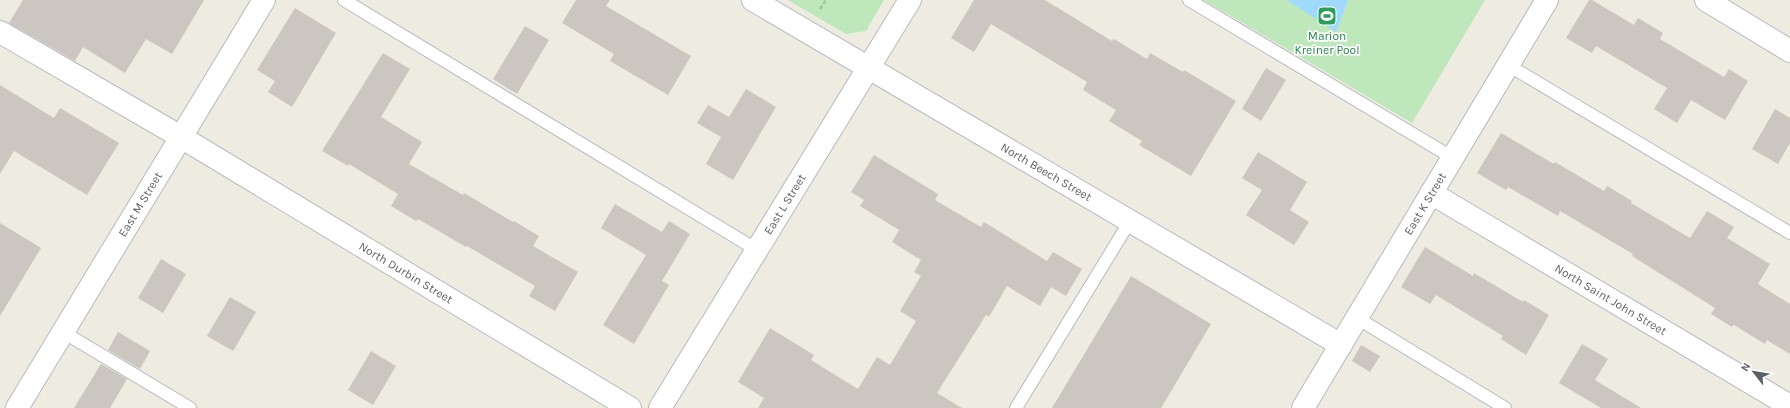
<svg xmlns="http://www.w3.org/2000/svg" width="1790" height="408" font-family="Karla,sans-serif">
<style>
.green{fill:#bee8bb}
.water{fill:#a0daff}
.building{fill:#cbc7c0}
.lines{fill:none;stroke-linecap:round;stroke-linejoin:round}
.lane-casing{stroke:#b7babf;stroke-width:14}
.street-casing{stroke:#b7babf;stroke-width:24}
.secondary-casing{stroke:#b5b9bf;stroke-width:24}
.path{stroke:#94caa0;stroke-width:2.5;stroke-dasharray:4 2;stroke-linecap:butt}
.lane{stroke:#fff;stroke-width:12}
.street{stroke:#fff;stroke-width:22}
.secondary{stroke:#fff;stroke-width:22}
.labels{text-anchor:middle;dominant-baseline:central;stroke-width:3.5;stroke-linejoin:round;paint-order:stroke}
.leisure-label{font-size:12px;fill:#27864d;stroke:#fff}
.street-label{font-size:12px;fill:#5a5f63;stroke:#fff}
</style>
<rect width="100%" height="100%" fill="#eeebe1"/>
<!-- green -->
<g class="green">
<polygon points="788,0 884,0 866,31 846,34"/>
<polygon points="1204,0 1485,0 1412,123"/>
</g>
<!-- water -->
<polygon class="water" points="1287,0 1348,0 1336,32"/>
<!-- building -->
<g class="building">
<polygon points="23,0 204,0 172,54 146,39 125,73 83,47 75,61 9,23"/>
<polygon points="576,0 610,0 606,6 691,56 668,95 610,61 614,54 562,23"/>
<polygon points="974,0 1045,0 1112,41 1114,39 1147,59 1150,53 1183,72 1184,70 1236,101 1191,176 1139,145 1142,141 1109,121 1116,110 1083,90 1087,82 991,24 974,52 951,38"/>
<polygon points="1589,0 1592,0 1634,25 1638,18 1663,33 1660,39 1724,77 1729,69 1748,81 1725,120 1691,100 1677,123 1654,109 1667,88 1596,46 1592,53 1566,38"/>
<polygon points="295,8 336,33 292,107 268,92 275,81 257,70"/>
<polygon points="525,26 549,40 517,94 493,79"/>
<polygon points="383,53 410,69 381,117 422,142 409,164 463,195 464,193 513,222 514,221 539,236 533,246 578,272 555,311 529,296 535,286 467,246 466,247 418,219 416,221 391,206 398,194 349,164 348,166 322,151"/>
<polygon points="1266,68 1286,80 1261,121 1242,109"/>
<polygon points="0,85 54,118 60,108 119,143 87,195 14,151 0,174"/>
<polygon points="746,89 776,107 733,180 706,164 721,137 697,123 708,105 729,117"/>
<polygon points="1775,109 1790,118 1790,143 1778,164 1752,149"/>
<polygon points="1501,133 1554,164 1555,162 1604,191 1607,186 1632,201 1631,203 1690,238 1707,211 1734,227 1727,238 1770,264 1758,284 1790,304 1790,354 1767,340 1765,344 1734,325 1732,327 1711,314 1715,308 1632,256 1633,254 1560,211 1558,216 1508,187 1506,190 1477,173"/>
<polygon points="1258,152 1307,182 1290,210 1309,222 1294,245 1246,215 1262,190 1242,178"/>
<polygon points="874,155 938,194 935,200 981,227 984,222 1047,261 1053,252 1082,269 1066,296 1051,287 1040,306 1007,286 989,317 986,315 937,393 962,408 758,408 764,398 738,382 770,328 814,355 811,360 858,389 877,357 890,365 916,321 900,311 921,276 914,272 921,260 892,242 899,230 860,206 864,200 851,192"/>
<polygon points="615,204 662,232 669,221 690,234 662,281 669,285 634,344 603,325 646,255 601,228"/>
<polygon points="0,223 41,248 0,316"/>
<polygon points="1425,247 1473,276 1474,273 1523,302 1524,300 1549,315 1526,355 1501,339 1503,336 1436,295 1430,304 1401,287"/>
<polygon points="161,259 186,274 163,313 138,298"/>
<polygon points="1131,276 1211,324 1161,408 1052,408"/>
<polygon points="230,297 256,312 233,351 207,336"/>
<polygon points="118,332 150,351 140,369 108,350"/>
<polygon points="1582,344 1608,359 1595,380 1641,408 1601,408 1559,383"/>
<polygon points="1361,345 1380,356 1370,372 1352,361"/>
<polygon points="371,351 396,366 373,405 348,390"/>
<polygon points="101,364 127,379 110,408 74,408"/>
</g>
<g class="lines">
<defs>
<g id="lane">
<polyline points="344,0 757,250"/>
<polyline points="1189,0 1453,158"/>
<polyline points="1508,65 1790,233"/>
<polyline points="1357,318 1505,408"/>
<polyline points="63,332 190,408"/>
<polyline points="1016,408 1130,221"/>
</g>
<g id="street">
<path id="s1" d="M753 0 1341 345"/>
<polyline points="1706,0 1790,51"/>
<path id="s2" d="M0 32 181 137 630 408"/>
<path id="s3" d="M1431 193 1790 406"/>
<path id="s4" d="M17 408 264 0"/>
<path id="s5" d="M660 408 910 0"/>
</g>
<g id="secondary">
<path id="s6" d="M1303 408 1547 0"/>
</g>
</defs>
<!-- lane casing -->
<use href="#lane" class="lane-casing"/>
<!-- street casing -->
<use href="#street" class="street-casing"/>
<!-- secondary casing -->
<use href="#secondary" class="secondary-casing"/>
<!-- path -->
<polyline class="path" points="820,9 826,0"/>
<!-- lane -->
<use href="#lane" class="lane"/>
<!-- street -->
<use href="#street" class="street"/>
<!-- secondary -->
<use href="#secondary" class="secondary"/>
</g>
<!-- icons -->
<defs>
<symbol id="stadium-square" viewBox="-11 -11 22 22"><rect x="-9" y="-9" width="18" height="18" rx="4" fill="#2e9e5b" stroke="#fff"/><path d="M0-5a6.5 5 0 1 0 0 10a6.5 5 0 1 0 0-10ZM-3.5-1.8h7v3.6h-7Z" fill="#fff"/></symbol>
</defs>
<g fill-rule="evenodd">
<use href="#stadium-square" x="1316" y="5" width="22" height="22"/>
</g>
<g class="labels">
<!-- leisure labels -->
<g class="leisure-label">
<text x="1327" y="36">Marion<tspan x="1327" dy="14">Kreiner Pool</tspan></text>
</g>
<!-- street labels -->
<g class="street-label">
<text stroke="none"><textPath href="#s1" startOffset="340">North Beech Street</textPath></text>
<text stroke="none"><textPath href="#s4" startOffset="238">East M Street</textPath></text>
<text stroke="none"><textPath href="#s5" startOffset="239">East L Street</textPath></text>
<text stroke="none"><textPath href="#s6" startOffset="238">East K Street</textPath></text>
<text stroke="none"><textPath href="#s2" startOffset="472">North Durbin Street</textPath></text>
<text stroke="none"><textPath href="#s3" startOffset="209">North Saint John Street</textPath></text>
</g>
</g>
<!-- north arrow -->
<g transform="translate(1754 372) rotate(301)" stroke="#ffffff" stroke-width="3" paint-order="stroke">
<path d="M0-3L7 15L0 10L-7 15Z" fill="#5a5f63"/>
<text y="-6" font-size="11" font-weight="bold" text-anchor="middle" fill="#5a5f63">N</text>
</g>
</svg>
